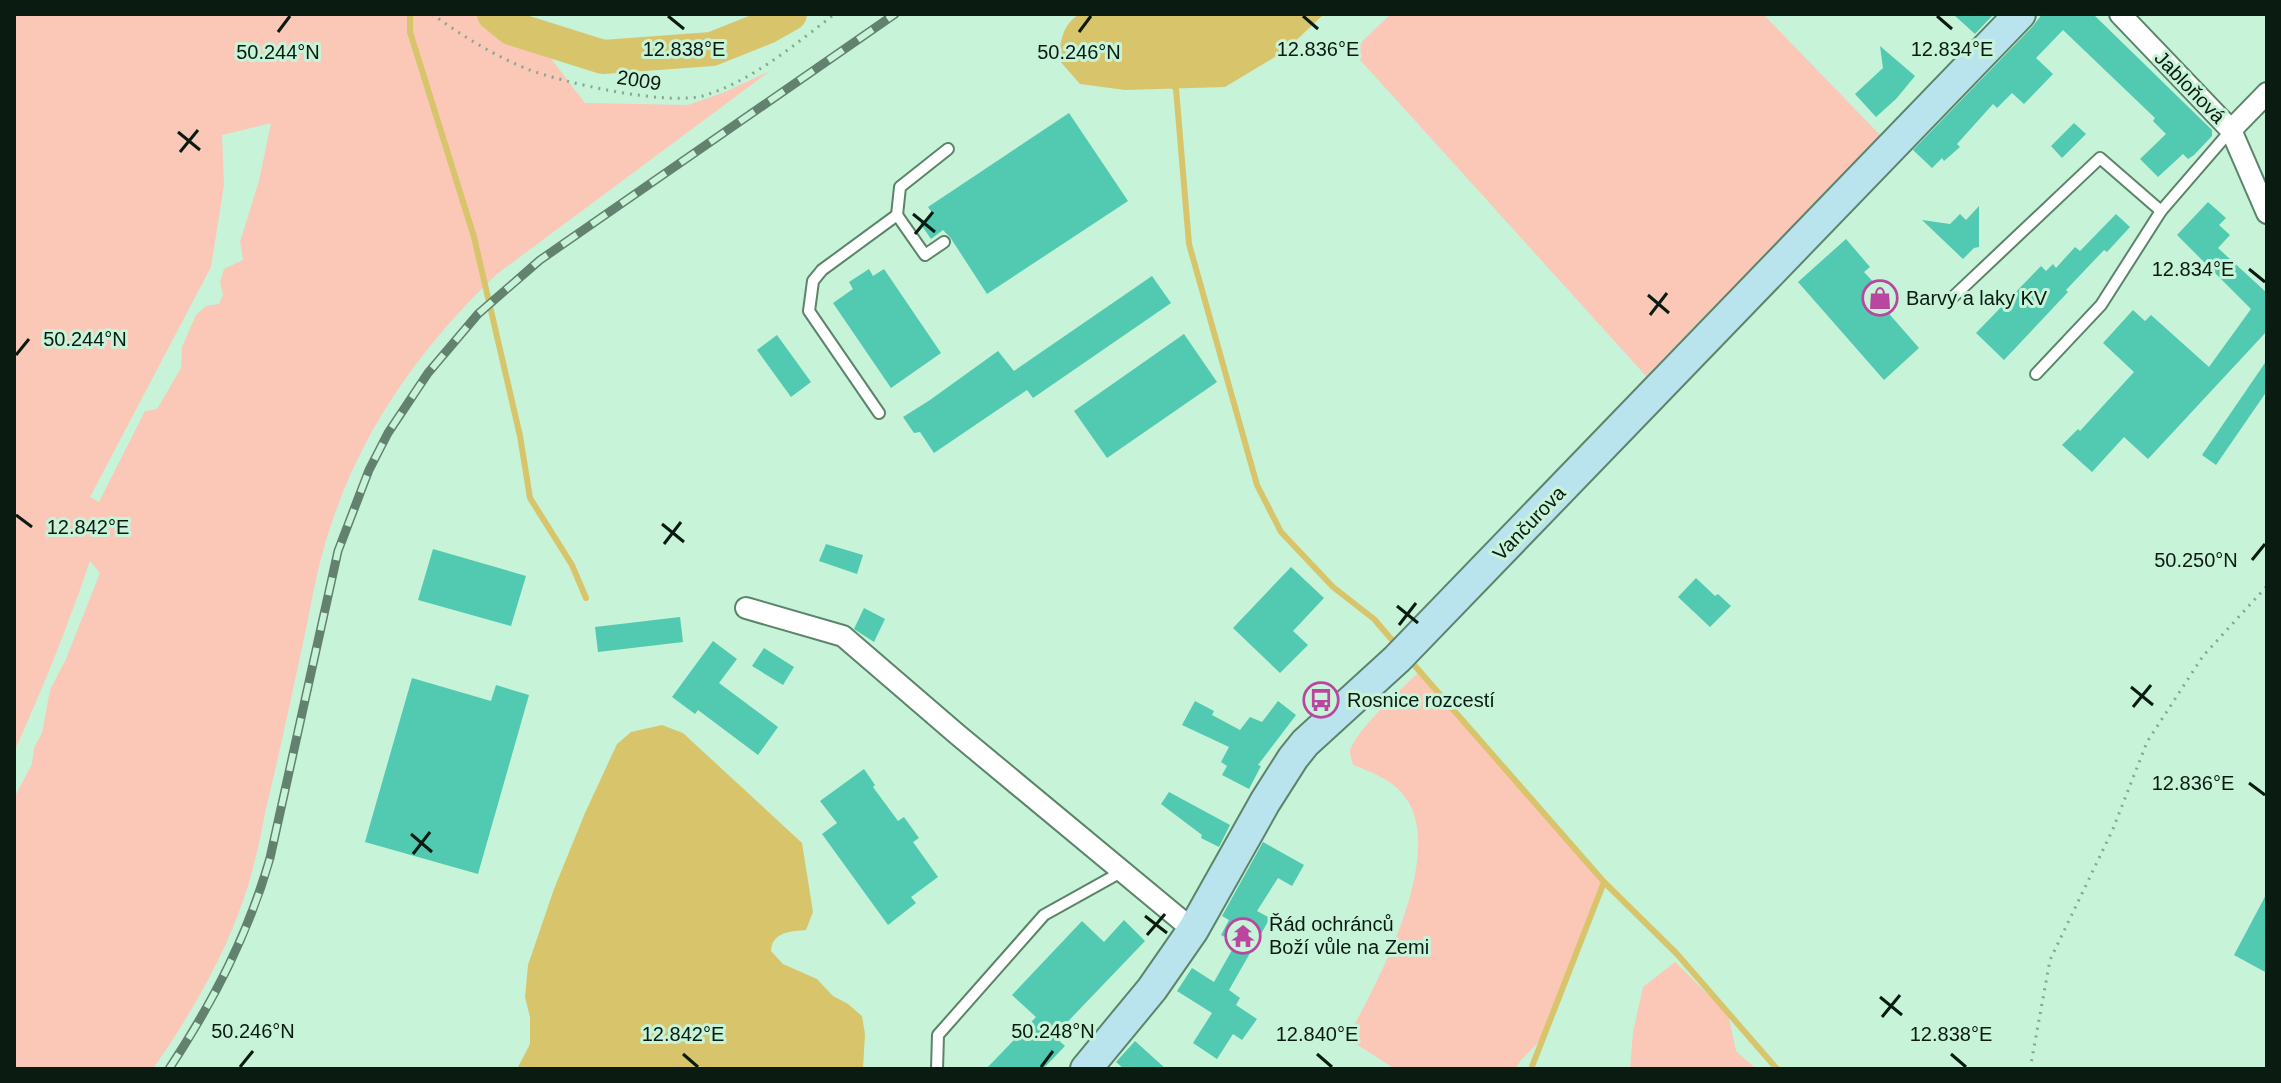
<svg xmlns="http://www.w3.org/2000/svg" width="2281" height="1083" font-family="Helvetica,sans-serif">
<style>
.green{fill:#fbc7b7;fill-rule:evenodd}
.water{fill:#d8c56b}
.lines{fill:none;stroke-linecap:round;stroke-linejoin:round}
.stream{stroke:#d8c56b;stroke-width:6}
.river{stroke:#d8c56b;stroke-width:34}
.building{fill:#52c9b1}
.lane-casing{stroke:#5b846b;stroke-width:14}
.street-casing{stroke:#5b846b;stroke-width:24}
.secondary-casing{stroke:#5b846b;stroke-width:34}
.path{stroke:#85a792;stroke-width:3;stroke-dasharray:2 6;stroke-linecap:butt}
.lane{stroke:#fff;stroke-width:10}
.street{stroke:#fff;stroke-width:20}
.secondary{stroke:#bae4ed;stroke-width:30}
.rail-casing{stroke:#63816f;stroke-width:9}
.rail{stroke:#c7f3d8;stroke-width:6;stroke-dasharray:18;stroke-linecap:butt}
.ticks{fill:none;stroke:#0a1b11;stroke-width:3}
.labels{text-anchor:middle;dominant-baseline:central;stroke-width:6;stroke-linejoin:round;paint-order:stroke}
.street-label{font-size:20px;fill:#0a1b11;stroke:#c7f3d8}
.poi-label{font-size:20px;fill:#0a1b11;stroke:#c7f3d8;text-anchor:start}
.ticks-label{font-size:20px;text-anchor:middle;fill:#0a1b11;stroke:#c7f3d8;stroke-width:6;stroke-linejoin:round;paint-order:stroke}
</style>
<rect width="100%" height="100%" fill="#c7f3d8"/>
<!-- green -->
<g class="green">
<path d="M14 14H517L585 103 688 105 725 92 770 71 497 274C421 346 361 430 329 531 317 567 311 606 303 643 291 699 279 754 266 809 260 839 254 869 244 898 223 960 190 1015 153 1069H14V798L32 764 34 748 42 733 50 690 66 659 100 573 90 561C68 626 42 690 14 752ZM271 123 259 181 240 242 243 260 224 269 220 282 223 295 219 304 206 306 196 315 182 347 181 368 157 409 145 411 99 502 90 497 211 267 224 185 222 135Z"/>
<polygon points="1391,14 1763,14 1881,136 1646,376 1352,51"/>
<path d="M1421 670 1607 883 1540 1041 1521 1060 1515 1069H1395L1347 1038C1376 986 1452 846 1401 792 1390 779 1369 771 1353 765 1353 763 1350 755 1350 753 1351 734 1406 685 1421 670Z"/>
<polygon points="1675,962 1728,1014 1736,1051 1756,1069 1630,1069 1633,1032 1643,987"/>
</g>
<!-- water -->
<g class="water">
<path d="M1080 14H1324L1285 51 1225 87 1125 90 1080 84 1059 60C1060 42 1062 24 1080 14Z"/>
<path d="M662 725 683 733 802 843 813 912 806 930C791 931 772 932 771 951L783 964 817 979 833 996 848 1004 862 1016 865 1034 863 1069H517L530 1044V1017L525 997 528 965 554 889 585 813 617 744 631 732Z"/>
</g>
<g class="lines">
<!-- stream -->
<g class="stream">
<polyline points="410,14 410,32 474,237 520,436 530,498 572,565 586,598"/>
<polyline points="1172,85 1176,89 1189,244 1257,485 1281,532 1333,587 1374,619 1398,647"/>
<polyline points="1408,658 1604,882 1677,954 1777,1069"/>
<polyline points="1531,1069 1604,882"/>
</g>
<!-- river -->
<polyline class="river" points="494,14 511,28 603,57 712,49 767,27 790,14"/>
</g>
<!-- building -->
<g class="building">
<polygon points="1953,14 1994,14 1975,34"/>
<polygon points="2042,14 2093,14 2212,130 2212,136 2194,155 2188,159 2183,154 2158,177 2140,159 2166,134 2153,121 2155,118 2063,30 2036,58 2053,74 2024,104 2012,93 1997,108 1993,104 1957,144 1960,147 1944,161 1942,158 1932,168 1913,150 2033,26"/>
<polygon points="1880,46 1915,76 1896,99 1876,117 1855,94 1883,68"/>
<polygon points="1069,113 1128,201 987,294 950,237 943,230 931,239 920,223 933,214 928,207"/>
<polygon points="2074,123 2086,134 2062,158 2051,146"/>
<polygon points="2208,202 2226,218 2219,225 2230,235 2218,248 2267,293 2267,331 2148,459 2124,437 2092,472 2062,445 2078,429 2080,431 2134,372 2103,343 2133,310 2145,321 2151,315 2209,367 2251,309 2177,235"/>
<polygon points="1979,206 1979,247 1974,248 1963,259 1922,220 1950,224 1960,214 1966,220"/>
<polygon points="2116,214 2130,227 2107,252 2104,250 2066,290 2068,292 2004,360 1976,333 2041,266 2046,271 2053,264 2056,268 2075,247 2080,251"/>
<polygon points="1846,239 1870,267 1864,272 1877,286 1870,292 1919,348 1884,380 1798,282"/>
<polygon points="869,269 873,276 884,269 941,353 891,388 833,303 853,289 849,282"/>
<polygon points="1152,276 1171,303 1033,398 1027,390 934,453 920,432 914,433 903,417 930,400 998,351 1014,371"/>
<polygon points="1184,334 1217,382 1107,458 1074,411"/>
<polygon points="777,335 811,382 791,397 757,350"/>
<polygon points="2267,360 2267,391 2216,465 2202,455"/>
<polygon points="826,544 863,555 857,574 819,561"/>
<polygon points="433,549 526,576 511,626 418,600"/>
<polygon points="1291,567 1324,598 1293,631 1308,645 1280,673 1233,628"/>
<polygon points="1696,578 1715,596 1718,594 1731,606 1710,627 1678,597"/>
<polygon points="864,608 885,619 874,642 854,629"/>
<polygon points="680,617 683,642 598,652 595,627"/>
<polygon points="713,641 737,659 719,683 778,727 758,755 698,710 695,714 672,697"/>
<polygon points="764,648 794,667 783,685 752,666"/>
<polygon points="412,678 491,701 496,685 529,695 478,874 365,842"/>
<polygon points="1195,701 1214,711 1212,715 1240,730 1250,717 1262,722 1278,701 1296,715 1258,765 1261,766 1249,789 1222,775 1227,766 1221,762 1229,747 1182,725"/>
<polygon points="864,769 875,785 873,787 898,821 904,817 919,838 913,842 938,877 911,897 916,903 888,925 822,834 837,823 820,801"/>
<polygon points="1169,792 1230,825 1219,847 1201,838 1202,835 1161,804"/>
<polygon points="1263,842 1304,865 1292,886 1278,878 1257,911 1270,918 1229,990 1240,998 1236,1005 1257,1019 1242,1040 1233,1034 1217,1059 1193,1043 1212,1013 1177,991 1192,968 1214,982 1236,943 1221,935 1229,920 1222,916"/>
<polygon points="2267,893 2267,973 2234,955"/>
<polygon points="1124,920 1145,941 1054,1036 1065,1046 1043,1069 986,1069 1036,1017 1012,995 1082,921 1104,942"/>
<polygon points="1135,1041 1166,1069 1124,1069 1116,1062"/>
</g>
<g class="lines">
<defs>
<g id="lane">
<polyline points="897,215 900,187 948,149"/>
<polyline points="1954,296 2100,158 2161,211 2231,130"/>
<polyline points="2036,374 2101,305 2161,211"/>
<polyline points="879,413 809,311 813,281 822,270 897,215 925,255 944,242"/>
<polyline points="937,1069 938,1035 1044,915 1123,871"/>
</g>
<g id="street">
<polyline points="2120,14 2231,130 2267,213"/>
<polyline points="2231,130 2267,93"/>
<polyline points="746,608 843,636 958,735 1193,930"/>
</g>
<polyline id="secondary" points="1086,1069 1152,989 1193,930 1265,802 1293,758 1305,743 1397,659 2020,14"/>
</defs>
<!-- lane casing -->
<use href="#lane" class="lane-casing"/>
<!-- street casing -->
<use href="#street" class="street-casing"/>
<!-- secondary casing -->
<use href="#secondary" class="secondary-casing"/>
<!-- path -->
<g class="path">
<path d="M432 14C461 35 493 55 527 69 564 83 669 107 706 95 755 79 795 44 835 14"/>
<polyline points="2030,1069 2050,960 2113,829 2147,742 2203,656 2267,586"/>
</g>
<!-- lane -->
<use href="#lane" class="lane"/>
<!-- street -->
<use href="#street" class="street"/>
<!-- secondary -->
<use href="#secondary" class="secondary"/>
<defs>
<path id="rail" d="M169 1069C213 1002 248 935 270 858L338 551 369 470 388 433 428 373 478 314 540 260 895 14"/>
</defs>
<!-- rail casing -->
<use href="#rail" class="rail-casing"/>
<!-- rail -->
<use href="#rail" class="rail"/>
</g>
<!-- ticks -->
<path class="ticks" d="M668 16 684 29M1303 16 1318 29M1937 16 1952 29M278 32 290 16M1079 32 1091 16M178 132 200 150M180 152 198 130M913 214 935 232M915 234 933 212M2249 269 2265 282M1648 295 1669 313M1650 315 1667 293M16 355 29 339M16 515 32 527M662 524 684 542M664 544 681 522M2252 560 2265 544M1397 606 1418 623M1399 625 1416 603M2131 687 2153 705M2133 707 2151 685M2249 783 2265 795M411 834 432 852M413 854 430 832M1145 916 1167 933M1147 935 1165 914M1880 997 1902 1015M1882 1017 1900 995M683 1054 698 1067M1317 1054 1332 1067M1951 1054 1966 1067M240 1067 253 1051M1041 1067 1053 1051"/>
<!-- icons -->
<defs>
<symbol id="shop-ring" viewBox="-11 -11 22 22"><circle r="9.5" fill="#c7f3d8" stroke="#ba46a0" stroke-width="1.5"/><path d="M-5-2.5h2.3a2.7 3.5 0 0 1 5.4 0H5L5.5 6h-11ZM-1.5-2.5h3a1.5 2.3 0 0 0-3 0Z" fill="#ba46a0"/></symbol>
<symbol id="bus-ring" viewBox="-11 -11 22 22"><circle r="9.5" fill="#c7f3d8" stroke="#ba46a0" stroke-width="1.5"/><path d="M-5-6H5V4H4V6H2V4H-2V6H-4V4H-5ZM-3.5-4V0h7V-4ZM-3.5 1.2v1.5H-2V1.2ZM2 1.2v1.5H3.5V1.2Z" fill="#ba46a0"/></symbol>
<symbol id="temple-ring" viewBox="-11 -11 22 22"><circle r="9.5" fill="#c7f3d8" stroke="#ba46a0" stroke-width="1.5"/><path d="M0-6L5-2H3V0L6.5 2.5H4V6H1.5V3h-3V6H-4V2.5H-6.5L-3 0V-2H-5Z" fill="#ba46a0"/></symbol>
</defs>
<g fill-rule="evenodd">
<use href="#shop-ring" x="1860" y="278" width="40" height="40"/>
<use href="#bus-ring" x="1301" y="680" width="40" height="40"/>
<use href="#temple-ring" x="1223" y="916" width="40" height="40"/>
</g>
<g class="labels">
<!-- street labels -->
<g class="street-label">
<text transform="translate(639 80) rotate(9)">2009</text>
<text transform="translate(2190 87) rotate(46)">Jabloňová</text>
<text transform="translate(1529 523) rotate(-46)">Vančurova</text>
</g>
<!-- poi labels -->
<g class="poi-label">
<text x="1906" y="298">Barvy a laky KV</text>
<text x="1347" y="700">Rosnice rozcestí</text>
<text x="1269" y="924">Řád ochránců<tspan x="1269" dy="23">Boží vůle na Zemi</tspan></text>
</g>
</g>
<g class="ticks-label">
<text x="684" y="56">12.838°E</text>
<text x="1318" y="56">12.836°E</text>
<text x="1952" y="56">12.834°E</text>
<text x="278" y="59">50.244°N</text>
<text x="1079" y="59">50.246°N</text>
<text x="2193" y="276">12.834°E</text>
<text x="85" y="346">50.244°N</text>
<text x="88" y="534">12.842°E</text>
<text x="2196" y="567">50.250°N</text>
<text x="2193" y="790">12.836°E</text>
<text x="253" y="1038">50.246°N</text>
<text x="1053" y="1038">50.248°N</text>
<text x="683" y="1041">12.842°E</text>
<text x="1317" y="1041">12.840°E</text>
<text x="1951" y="1041">12.838°E</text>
</g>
<!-- border -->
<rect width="2281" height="1083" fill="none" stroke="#0a1b11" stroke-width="32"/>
</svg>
